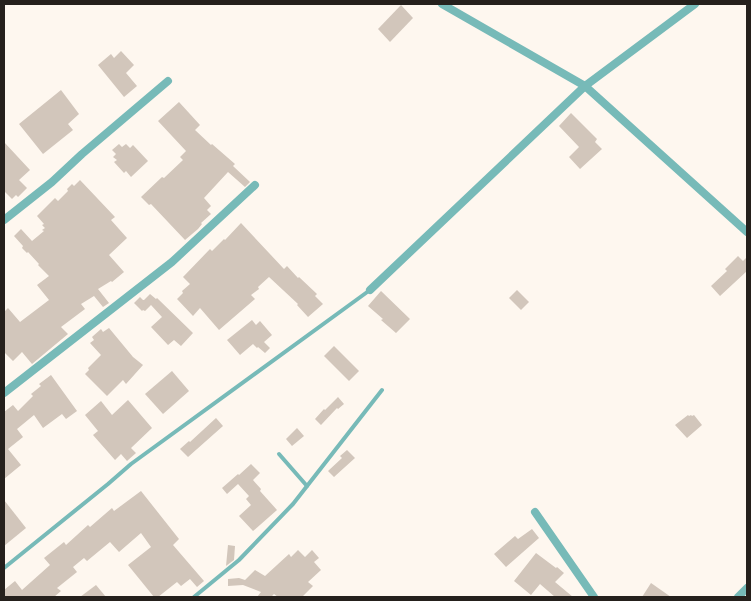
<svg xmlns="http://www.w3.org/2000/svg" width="751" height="601" font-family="Arial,sans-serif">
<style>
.building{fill:#d2c6bb}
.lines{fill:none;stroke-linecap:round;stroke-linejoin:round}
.service{stroke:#77bab8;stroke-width:4}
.minor{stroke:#77bab8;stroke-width:8}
</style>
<rect width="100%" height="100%" fill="#fef7ef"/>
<!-- building -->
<g class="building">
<polygon points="401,5 413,18 390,42 378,29"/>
<polygon points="121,51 134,65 126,73 137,86 124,97 98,65 111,54 114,58"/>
<polygon points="61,90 79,114 68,124 73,130 43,154 19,124"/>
<polygon points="179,102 200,125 195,130 211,145 212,144 235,164 233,166 250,182 245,187 228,172 204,198 211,206 207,210 211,214 201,223 202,224 198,229 185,240 151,204 149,205 141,197 162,177 164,178 183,160 180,157 186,151 158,121"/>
<polygon points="571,113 597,139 595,142 602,149 580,169 569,157 579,147 559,126"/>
<polygon points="4,142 30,170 19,180 27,188 18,197 16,195 12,199 4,191"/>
<polygon points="119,144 122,147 126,144 130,148 133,145 148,161 131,177 126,171 124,173 114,162 117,160 113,157 116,154 112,150"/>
<polygon points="80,180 115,217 111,220 127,238 109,255 124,272 112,282 111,281 98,289 109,303 103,307 94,296 81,304 85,309 61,327 68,334 32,364 22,352 13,361 4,352 4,312 8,308 20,322 49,300 37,285 49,276 38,265 39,264 28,252 27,253 22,248 23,246 14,236 21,229 32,241 44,231 42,230 45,228 42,225 44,224 37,216 55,198 58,201 68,191 67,189 72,184 74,186"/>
<polygon points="241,223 284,269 287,266 298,278 299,277 317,294 315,296 323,304 308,317 297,305 298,304 269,277 258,287 259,289 251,295 255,299 219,330 200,308 193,316 177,299 183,293 182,291 190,284 183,277 210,249 212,251 224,239 225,240"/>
<polygon points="738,256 743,261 747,257 747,271 720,296 711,286 727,271 725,269"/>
<polygon points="517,290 529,302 521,310 509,298"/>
<polygon points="381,291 410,319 396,333 381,320 383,319 368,306"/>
<polygon points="150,294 156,299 157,298 193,333 181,346 174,340 168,345 151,327 162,317 151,305 145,311 143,310 142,311 134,303 140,297 143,300 144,300"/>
<polygon points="252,320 256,325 260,321 272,335 264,342 270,348 265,353 258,347 257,348 253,344 240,355 227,340"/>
<polygon points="109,328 133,357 143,365 126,384 123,380 107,396 85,374 89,370 88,368 101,355 90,343 94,340 92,337 101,329 103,332"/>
<polygon points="334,346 359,371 349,381 324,356"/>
<polygon points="172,371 189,391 163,414 145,394"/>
<polygon points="51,375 77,411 66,419 62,414 43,428 34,415 17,429 23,437 8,449 21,465 4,479 4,412 13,405 18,411 33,396 31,394 41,386 39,384"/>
<polygon points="338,397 344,404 338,409 337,408 321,425 315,419 324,409 325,410"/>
<polygon points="128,400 152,428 131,448 136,453 127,461 121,454 115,460 93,435 98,431 85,415 101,401 112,415"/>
<polygon points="688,415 689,416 691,415 692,416 694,415 702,425 687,438 675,425"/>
<polygon points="216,418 223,426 188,457 180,449 189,441 190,442"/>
<polygon points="297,428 304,436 292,446 286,439"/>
<polygon points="347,450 355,458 334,477 328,471 342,458 340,456"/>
<polygon points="251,464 260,473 253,480 261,489 260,491 277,510 253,531 239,516 251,505 246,499 249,496 238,484 227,494 222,488 238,474 239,475"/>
<polygon points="141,491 179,539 173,545 204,581 197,587 190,579 181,586 177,582 158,597 154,597 128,565 151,547 141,533 119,552 110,542 87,561 84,558 73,567 77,572 57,588 61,591 54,597 4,597 4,590 15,581 22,590 50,565 44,558 64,542 66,545 88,525 90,527 112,508 114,511"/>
<polygon points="4,500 26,528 4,546"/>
<polygon points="532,529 539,538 506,567 494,554 515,536 518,539"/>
<polygon points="228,545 235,546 234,560 226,566"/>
<polygon points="298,550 305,557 312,550 319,558 314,562 321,570 308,582 313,586 302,597 278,597 274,594 271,597 257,597 261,592 243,585 228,586 228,579 239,578 245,580 255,570 265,576 289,554 291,557"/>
<polygon points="536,553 556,568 557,567 564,573 555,582 573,597 555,597 540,584 531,595 514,581"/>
<polygon points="651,583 671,597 642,597"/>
<polygon points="96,585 106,597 80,597"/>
</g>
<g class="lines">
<!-- service -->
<g class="service">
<polyline points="279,454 307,486"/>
<polyline points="4,568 108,484 131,464 370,290"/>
<polyline points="194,597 239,560 293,504 382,390"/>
</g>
<!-- minor -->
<g class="minor">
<polyline points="442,4 585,86 747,232"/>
<polyline points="4,220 52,182 82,154 168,81"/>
<polyline points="370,290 585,86 695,4"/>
<polyline points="4,393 172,262 255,185"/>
<polyline points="535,512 594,597"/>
<polyline points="738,597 747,588"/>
</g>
</g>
<!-- border -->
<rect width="751" height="601" fill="none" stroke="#25201c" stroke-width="10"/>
</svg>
